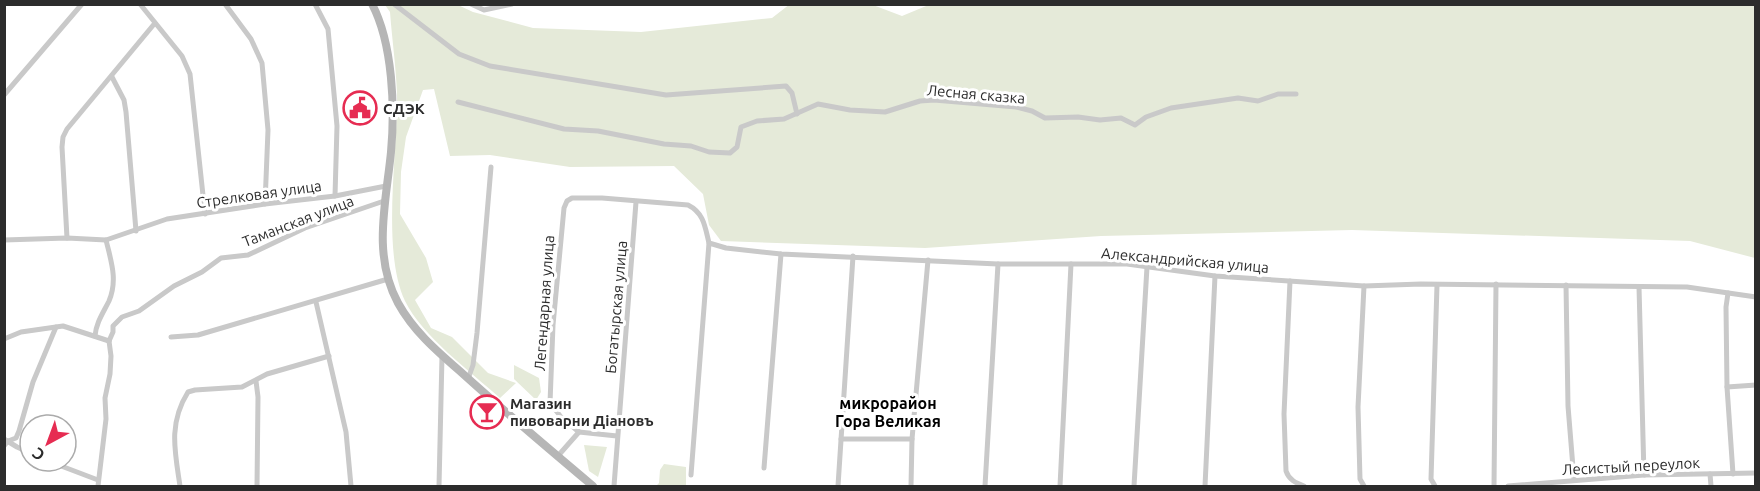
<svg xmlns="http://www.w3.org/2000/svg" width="1760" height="491" font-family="Ubuntu,sans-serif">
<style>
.green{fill:#e5ead9}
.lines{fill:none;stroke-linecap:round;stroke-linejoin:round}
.street{stroke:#c9c9c9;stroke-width:5}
.secondary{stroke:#b6b6b6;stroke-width:8}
.labels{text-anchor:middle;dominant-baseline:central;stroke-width:6;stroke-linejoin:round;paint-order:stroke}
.street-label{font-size:15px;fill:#2c2c2c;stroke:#fff}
.poi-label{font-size:15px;font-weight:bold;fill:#2c2c2c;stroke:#fff;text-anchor:start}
.neighbourhood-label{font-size:16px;font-weight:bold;fill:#000;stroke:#fff}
</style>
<rect width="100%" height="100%" fill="#fff"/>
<!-- green -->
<g class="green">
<path d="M790 4 873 5 902 16 931 4 1755 5V258L1690 241 1352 230 1101 236 925 248 721 241 709 225 703 194 674 166 570 167 490 155 450 156 434 89 423 90 406 137 401 172 400 214 426 258 433 282 415 300 431 328 452 337 488 373 516 383 500 398C471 372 422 336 405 301 381 250 398 152 397 94 396 66 392 39 390 12L385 5H458L473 12 533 28 641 32 772 18Z"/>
<polygon points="514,365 539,378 541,392 536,400 514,379"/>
<polygon points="584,445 607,447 598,477 589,471"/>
<polygon points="664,464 686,467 686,486 656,486 659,483 660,470"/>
</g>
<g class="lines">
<!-- street -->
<g class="street">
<polyline points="140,4 182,56 190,74 205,214"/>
<polyline points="225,4 251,39 262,63 268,130 265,204"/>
<polyline points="315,4 328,29 337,126 335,196"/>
<polyline points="394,4 459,54 490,66 666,95 786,86 792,93 797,114"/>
<polyline points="471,4 484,10 512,4"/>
<polyline points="112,77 124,100 126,112 136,231"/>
<polyline points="4,95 82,4"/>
<polyline points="458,102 564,129 598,131 664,144 691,146 709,152 730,153 737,147 741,127 757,121 784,119 818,104 850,110 885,112 920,101 934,100 1016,107 1032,111 1045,118 1078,117 1100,120 1121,118 1135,125 1146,117 1171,108 1238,98 1258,101 1278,94 1296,94"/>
<polyline points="67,238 62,147 63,137 67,129 155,23"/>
<polyline points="4,240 67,238 106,240 167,219 265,204 335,196 386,186"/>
<path d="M1290 281 1284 414 1286 471C1289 480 1296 483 1304 486"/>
<polyline points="1566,285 1568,406 1574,480"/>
<polyline points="1364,286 1358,407 1360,479 1364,486"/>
<polyline points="1639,287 1644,475"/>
<polyline points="1728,293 1726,307 1727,387 1733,474"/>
<polyline points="316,302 346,432 351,486"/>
<path d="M95 336C96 323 103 313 109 301 118 280 111 261 106 240"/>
<polyline points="171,337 198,335 388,279"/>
<polyline points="4,339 21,332 63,326 109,341"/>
<polyline points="109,341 113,332 113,326 122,317 139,311 174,286 202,272 221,258 248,255 305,228 384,201"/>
<polyline points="468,379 473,365 477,333 491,167"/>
<polyline points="256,381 258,397 257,486"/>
<polyline points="1727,387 1756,385"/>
<path d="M579 432 561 417 550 403 553 325 564 208 567 201 572 198H602L688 205C704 213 705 227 709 243L726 248 781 254 998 264H1127L1215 276 1364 286 1421 284 1687 287 1756 297"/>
<polyline points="579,432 617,436"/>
<polyline points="4,439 17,447 30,453"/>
<polyline points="841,439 912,439"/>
<polyline points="4,446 8,441 16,438 19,431 33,382 56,327"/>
<polyline points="557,457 579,432"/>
<polyline points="48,461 98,480"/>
<polyline points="764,468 781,254"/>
<polyline points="1710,474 1711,486"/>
<polyline points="691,475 709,243"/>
<polyline points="98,486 106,419 105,398 110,374 111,356 109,341"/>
<path d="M180 486C175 452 168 424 188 392L195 390 242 387 267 374 329 356"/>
<polyline points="439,486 442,356"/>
<polyline points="614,486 636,202"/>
<polyline points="838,486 853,256"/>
<polyline points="911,486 912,439 928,260"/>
<polyline points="985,486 998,264"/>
<polyline points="1060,486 1071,264"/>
<polyline points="1134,486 1147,267"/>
<polyline points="1205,486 1215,276"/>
<polyline points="1435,486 1431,479 1437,285"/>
<polyline points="1494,486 1496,284"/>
<polyline points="1508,486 1644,475 1756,473"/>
</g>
<!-- secondary -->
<path class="secondary" d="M372 4C393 44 395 108 391 152 386 203 372 255 398 303 414 332 438 352 462 373 505 412 549 449 593 486"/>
</g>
<!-- icons -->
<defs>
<symbol id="civic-ring" viewBox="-11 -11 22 22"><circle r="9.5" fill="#fff" stroke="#e62c52" stroke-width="1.5"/><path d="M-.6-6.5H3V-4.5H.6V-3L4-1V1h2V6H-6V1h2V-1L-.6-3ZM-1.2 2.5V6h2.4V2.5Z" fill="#e62c52"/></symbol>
<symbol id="bar-ring" viewBox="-11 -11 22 22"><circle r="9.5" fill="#fff" stroke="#e62c52" stroke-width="1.5"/><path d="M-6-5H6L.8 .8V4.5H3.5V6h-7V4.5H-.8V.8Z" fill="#e62c52"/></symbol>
</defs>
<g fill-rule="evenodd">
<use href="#civic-ring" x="341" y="89" width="38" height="38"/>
<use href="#bar-ring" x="468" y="393" width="38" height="38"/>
</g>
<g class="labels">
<!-- street labels -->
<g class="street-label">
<text transform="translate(976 94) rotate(5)">Лесная сказка</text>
<text transform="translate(259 194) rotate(-8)">Стрелковая улица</text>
<text transform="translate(298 221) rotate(-21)">Таманская улица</text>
<text transform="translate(1185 260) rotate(5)">Александрийская улица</text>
<text transform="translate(544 303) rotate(-86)">Легендарная улица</text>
<text transform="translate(616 307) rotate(-85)">Богатырская улица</text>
<text transform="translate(1631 466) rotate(-3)">Лесистый переулок</text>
</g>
<!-- poi labels -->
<g class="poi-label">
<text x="383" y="108">СДЭК</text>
<text x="510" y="403">Магазин<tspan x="510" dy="17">пивоварни Дiановъ</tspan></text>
</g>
<!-- neighbourhood labels -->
<g class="neighbourhood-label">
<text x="888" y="403">микрорайон<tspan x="888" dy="18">Гора Великая</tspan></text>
</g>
</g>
<!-- border -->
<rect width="1760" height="491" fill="none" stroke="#2c2c2c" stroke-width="12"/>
<!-- north arrow -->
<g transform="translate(48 443) rotate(221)"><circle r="28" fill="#ffffff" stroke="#ababab" stroke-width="1.5"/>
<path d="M0-4.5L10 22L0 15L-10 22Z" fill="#e62c52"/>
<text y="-9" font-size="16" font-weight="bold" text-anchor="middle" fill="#2c2c2c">С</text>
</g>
</svg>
